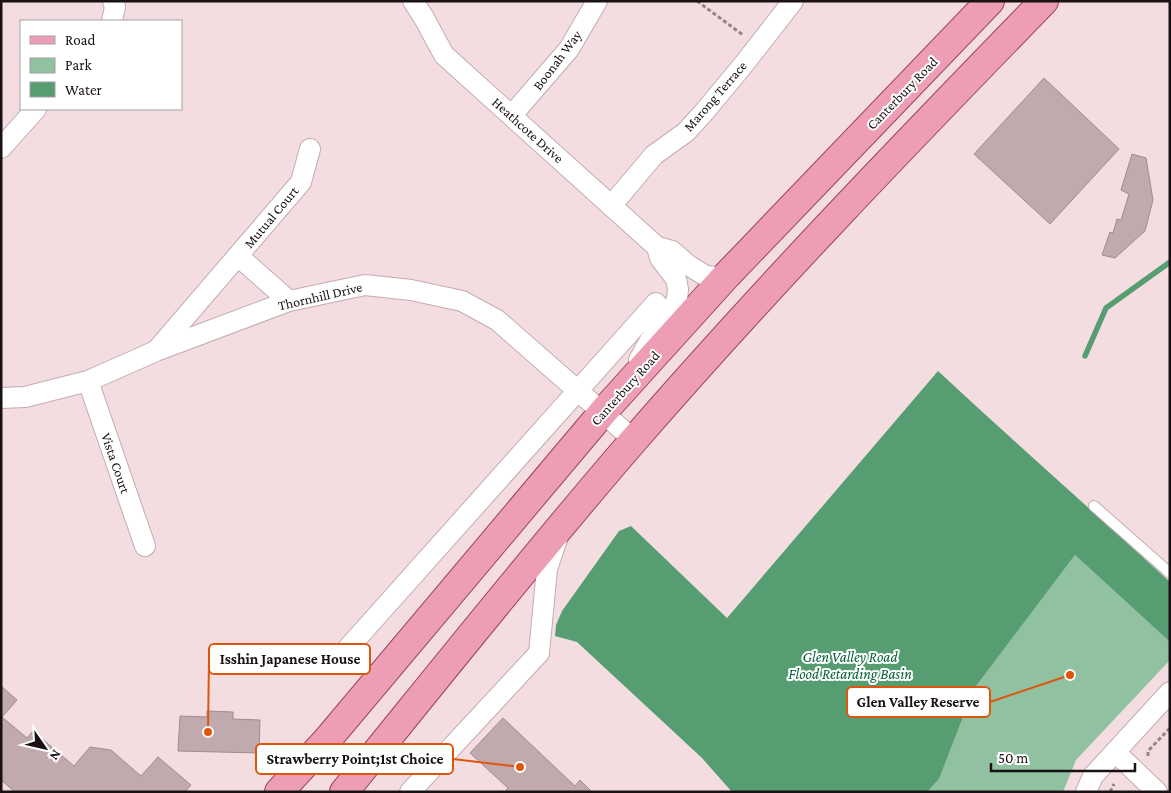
<svg xmlns="http://www.w3.org/2000/svg" width="1171" height="793" font-family="'Crimson Pro',serif">
<style>
.green{fill:#90c2a2}
.water{fill:#569d72}
.lines{fill:none;stroke-linecap:round;stroke-linejoin:round}
.stream{stroke:#569d72;stroke-width:5.5}
.building{fill:#c0aaae;stroke:#a08b8f}
.lane-casing{stroke:#c2acb1;stroke-width:12}
.street-casing{stroke:#c2acb1;stroke-width:22}
.primary-casing{stroke:#9b435c;stroke-width:30}
.path{stroke:#948487;stroke-width:3;stroke-dasharray:4 2.5;stroke-linecap:butt}
.lane{stroke:#fff;stroke-width:10}
.street{stroke:#fff;stroke-width:20}
.primary{stroke:#ed9eb5;stroke-width:28}
.labels{text-anchor:middle;dominant-baseline:central;stroke-width:4;stroke-linejoin:round;paint-order:stroke}
.street-label{font-size:14px;fill:#191113;stroke:#fff}
.water-label{font-size:15px;font-style:italic;fill:#045f36;stroke:#fff}
.leader{fill:none;stroke:#de550c;stroke-width:2}
.callout-dot{fill:#de550c;stroke:#fff;stroke-width:2}
.callout{fill:#fff;stroke:#de550c;stroke-width:2}
.callout-label{font-size:15px;text-anchor:middle;font-weight:bold;fill:#191113}
</style>
<rect width="100%" height="100%" fill="#f4dde1"/>
<!-- green -->
<polygon class="green" points="1075,555 1170,642 1170,660 1076,760 1063,792 927,792 939,779 974,689"/>
<!-- water -->
<path class="water" d="M938 371C1014 442 1093 511 1170 582V642L1075 555 974 689 939 779 927 792H732L702 758 577 642 555 636 556 625 562 611 619 531 631 526 727 618Z"/>
<g class="lines">
<!-- stream -->
<polyline class="stream" points="1085,356 1106,308 1170,262"/>
</g>
<!-- building -->
<g class="building">
<polygon points="1044,78 1119,149 1050,224 974,154"/>
<polygon points="1132,154 1146,158 1153,200 1145,231 1115,258 1102,255 1110,232 1113,233 1117,219 1121,220 1129,194 1121,190"/>
<polygon points="1,686 17,700 2,717 27,738 33,731 74,766 90,747 111,750 141,776 158,757 191,785 185,792 15,792 1,780"/>
<polygon points="207,711 233,712 233,719 260,720 259,753 178,751 180,716 207,717"/>
<polygon points="503,718 575,786 580,780 592,792 505,792 508,788 470,753"/>
</g>
<g class="lines">
<defs>
<polyline id="lane" points="1094,506 1170,573"/>
<g id="street">
<polyline points="413,1 424,18 444,55 657,247 672,251 688,265 706,276 715,277 727,275"/>
<polyline points="112,21 115,7 113,1"/>
<polyline points="512,115 569,49 597,1"/>
<polyline points="1,148 36,109"/>
<polyline points="611,206 654,155 686,132 705,111 744,64 793,1"/>
<polyline points="238,256 289,301"/>
<polyline points="157,350 301,182 310,149"/>
<polyline points="639,360 649,342 677,300 678,289 676,279 660,258 657,247"/>
<polyline points="88,381 145,546"/>
<polyline points="1,398 25,397 88,381 156,351 289,301 365,285 411,290 462,301 497,320 634,440"/>
<polyline points="341,656 656,303"/>
<polyline points="1115,752 1157,792"/>
<polyline points="410,792 539,653 547,569 558,536"/>
<polyline points="1086,792 1093,776 1170,692"/>
</g>
<g id="primary">
<polyline points="279,792 327,740 603,412 727,275 990,1"/>
<path d="M344 792C440 674 535 554 634 440 765 289 904 145 1044 1"/>
</g>
</defs>
<!-- lane casing -->
<use href="#lane" class="lane-casing"/>
<!-- street casing -->
<use href="#street" class="street-casing"/>
<!-- primary casing -->
<use href="#primary" class="primary-casing"/>
<!-- path -->
<g class="path">
<polyline points="697,1 743,35"/>
<polyline points="1148,756 1148,751 1170,728"/>
<polyline points="1110,792 1114,784"/>
</g>
<!-- lane -->
<use href="#lane" class="lane"/>
<!-- street -->
<use href="#street" class="street"/>
<!-- primary -->
<use href="#primary" class="primary"/>
</g>
<g class="labels">
<!-- street labels -->
<g class="street-label">
<text transform="translate(557 60) rotate(-53)">Boonah Way</text>
<text transform="translate(902 93) rotate(-46)">Canterbury Road</text>
<text transform="translate(715 96) rotate(-49)">Marong Terrace</text>
<text transform="translate(528 130) rotate(42)">Heathcote Drive</text>
<text transform="translate(271 217) rotate(-50)">Mutual Court</text>
<text transform="translate(320 296) rotate(-13)">Thornhill Drive</text>
<text transform="translate(625 388) rotate(-48)">Canterbury Road</text>
<text transform="translate(116 463) rotate(71)">Vista Court</text>
</g>
<!-- water labels -->
<g class="water-label">
<text x="850" y="657">Glen Valley Road<tspan x="850" dy="17">Flood Retarding Basin</tspan></text>
</g>
</g>
<!-- callouts -->
<path class="leader" d="M208 732L209 659M1070 675L990 702M520 767L453 759"/>
<g class="callout-dot">
<circle cx="208" cy="732" r="5"/>
<circle cx="1070" cy="675" r="5"/>
<circle cx="520" cy="767" r="5"/>
</g>
<g class="callout">
<rect x="209" y="644" width="161" height="30" rx="5"/>
<rect x="847" y="687" width="143" height="30" rx="5"/>
<rect x="256" y="744" width="197" height="30" rx="5"/>
</g>
<g class="callout-label">
<text x="290" y="664">Isshin Japanese House</text>
<text x="918" y="707">Glen Valley Reserve</text>
<text x="355" y="764">Strawberry Point;1st Choice</text>
</g>
<!-- border -->
<rect width="1171" height="793" fill="none" stroke="#191113" stroke-width="5"/>
<!-- legend -->
<rect x="20" y="20" width="162" height="90" fill="#ffffff" stroke="#a3a0a1"/>
<rect x="30" y="36" width="25" height="8" fill="#ed9eb5" stroke="#a3a0a1"/>
<text x="65" y="45" font-size="15" fill="#191113">Road</text>
<rect x="30" y="58" width="25" height="15" fill="#90c2a2" stroke="#a3a0a1"/>
<text x="65" y="70" font-size="15" fill="#191113">Park</text>
<rect x="30" y="82" width="25" height="15" fill="#569d72" stroke="#a3a0a1"/>
<text x="65" y="95" font-size="15" fill="#191113">Water</text>
<!-- north arrow -->
<g transform="translate(45 748) rotate(124)" stroke="#ffffff" stroke-width="4" paint-order="stroke">
<path d="M0-4L9 19L0 12L-9 19Z" fill="#191113"/>
<text y="-8" font-size="14" font-weight="bold" text-anchor="middle" fill="#191113">N</text>
</g>
<!-- scale -->
<path d="M991 763v8h144v-8" fill="none" stroke="#191113" stroke-width="2.5"/>
<text x="998" y="763" font-size="15" fill="#191113" stroke="#ffffff" stroke-width="4" paint-order="stroke">50 m</text>
</svg>
